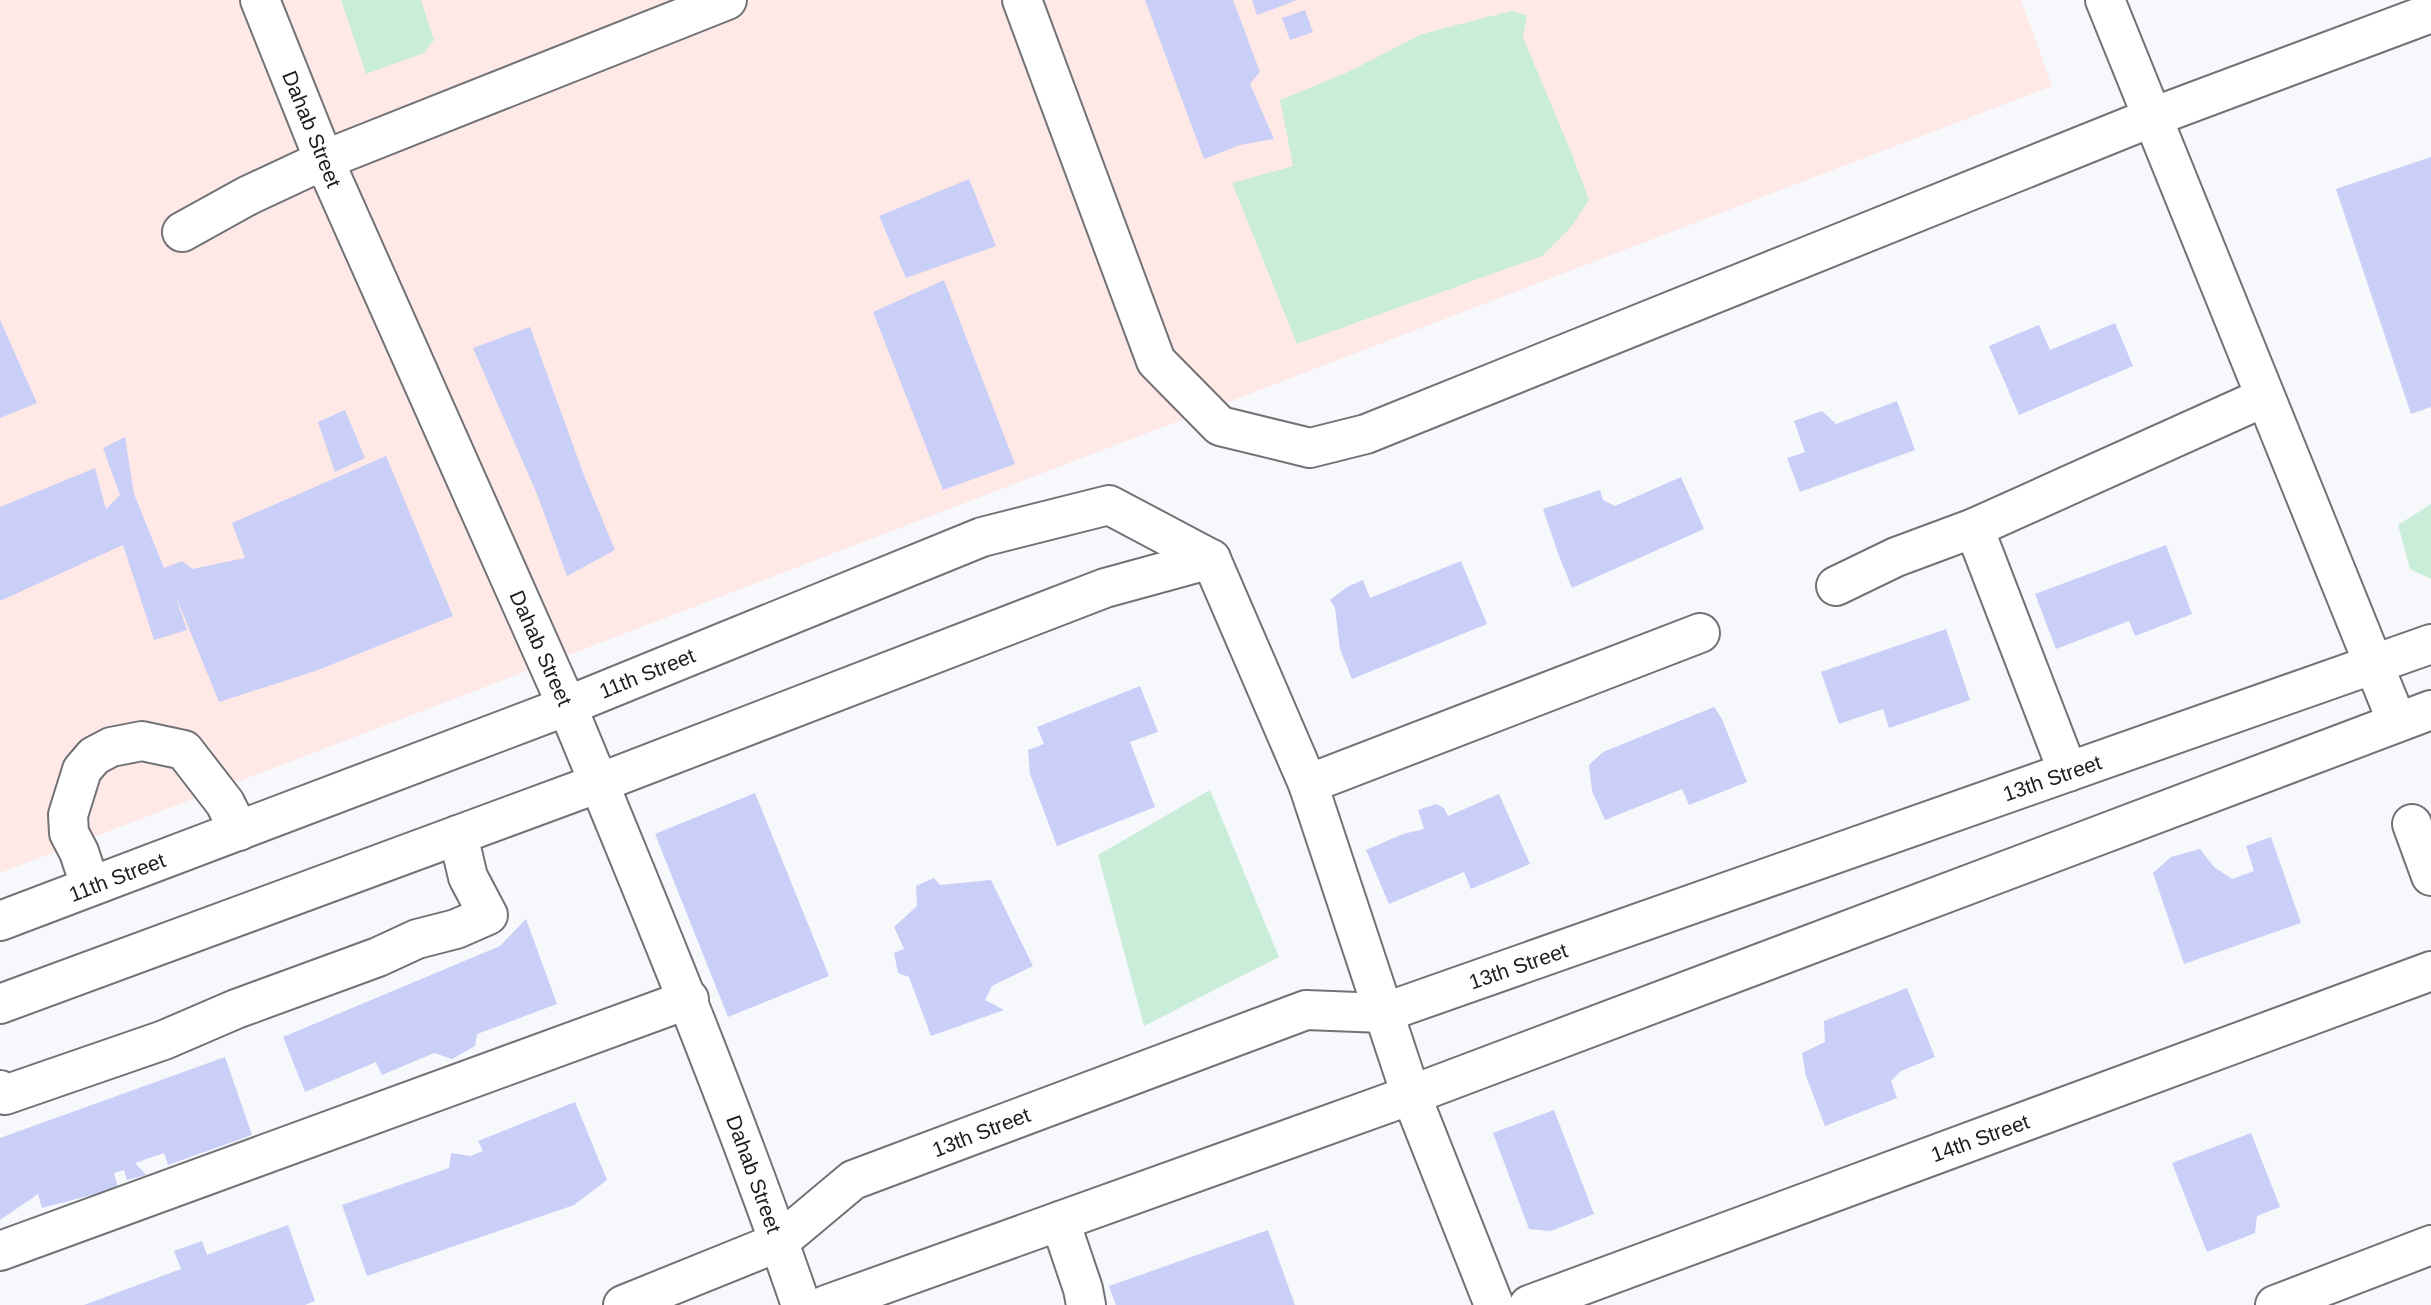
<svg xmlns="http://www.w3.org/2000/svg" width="2431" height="1305" font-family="Arial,sans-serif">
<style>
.commercial{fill:#ffe9e7}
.green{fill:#caedda}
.building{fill:#c9cff7}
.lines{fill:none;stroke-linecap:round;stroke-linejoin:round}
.minor-casing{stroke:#717276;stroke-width:42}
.minor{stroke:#fff;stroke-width:38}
.labels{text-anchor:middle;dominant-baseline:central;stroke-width:6;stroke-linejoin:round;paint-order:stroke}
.street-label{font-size:21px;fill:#1c1c1e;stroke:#fff}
</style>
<rect width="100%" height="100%" fill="#f7f8fc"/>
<!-- commercial -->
<polygon class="commercial" points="0,0 2021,0 2052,86 0,873"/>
<!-- green -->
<g class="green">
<polygon points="341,0 421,0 434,40 424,53 366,74"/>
<polygon points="1511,11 1527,15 1523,37 1574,159 1589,200 1571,227 1542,256 1297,344 1232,183 1293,166 1280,100 1348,72 1422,34"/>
<polygon points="2431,504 2431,579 2410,569 2398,525"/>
<polygon points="1210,790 1279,957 1144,1026 1098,855"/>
</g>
<!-- building -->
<g class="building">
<polygon points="1145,0 1233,0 1260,72 1250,84 1274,139 1240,145 1204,159"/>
<polygon points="1252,0 1297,0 1257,15"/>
<polygon points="1305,10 1313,32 1290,40 1282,18"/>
<polygon points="2431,157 2431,407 2411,414 2336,189"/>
<polygon points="969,179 996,246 906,278 879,216"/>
<polygon points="944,280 1015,464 943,490 873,312"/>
<polygon points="0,320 37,403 0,418"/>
<polygon points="2115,323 2133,366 2019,415 1989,346 2039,325 2050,350"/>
<polygon points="530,327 585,478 615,550 567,576 537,494 473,348"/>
<polygon points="1897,401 1915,450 1800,492 1787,458 1805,452 1794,421 1822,411 1836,424"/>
<polygon points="345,410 365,458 335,472 318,422"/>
<polygon points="125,437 134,494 164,568 182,561 192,569 245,558 232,523 386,456 453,616 318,670 219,702 174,592 187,630 154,640 123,545 0,601 0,507 95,468 106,509 120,495 103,448"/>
<polygon points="1681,477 1704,529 1572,588 1559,556 1543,509 1600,490 1603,500 1615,506"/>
<polygon points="2166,545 2192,614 2135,636 2129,621 2056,649 2035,594"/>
<polygon points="1461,561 1487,624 1352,679 1340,649 1335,608 1330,600 1347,587 1363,580 1370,598"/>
<polygon points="1946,629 1970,700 1889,728 1883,709 1839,724 1821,672"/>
<polygon points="1140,686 1158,732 1130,742 1155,807 1057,846 1030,774 1028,750 1044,744 1037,727"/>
<polygon points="1714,707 1722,719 1747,782 1689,805 1682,789 1605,820 1592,791 1589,765 1603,752"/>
<polygon points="755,793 829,976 728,1017 655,834"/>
<polygon points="1499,794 1530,864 1471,889 1464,872 1389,904 1366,850 1403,834 1424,829 1418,810 1436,804 1444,808 1448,816"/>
<polygon points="2271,837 2301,923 2184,964 2153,873 2171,857 2200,849 2214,867 2232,879 2254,871 2246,846"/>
<polygon points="934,878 940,885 991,880 1033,966 992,986 985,1000 1004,1010 931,1036 909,977 898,973 894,953 904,949 894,927 917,906 916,886"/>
<polygon points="526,919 557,1004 477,1034 475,1046 452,1059 434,1053 382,1075 376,1062 305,1092 283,1037 500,946"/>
<polygon points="1907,988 1935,1057 1901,1071 1891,1081 1897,1098 1825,1126 1806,1076 1802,1053 1825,1042 1824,1021"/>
<polygon points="225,1057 252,1135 168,1165 164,1153 135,1163 146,1175 127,1180 124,1170 114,1173 118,1188 42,1208 38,1194 0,1220 0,1138"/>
<polygon points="575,1102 607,1180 574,1205 367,1276 342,1205 449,1168 451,1153 470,1156 483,1151 478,1141"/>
<polygon points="1554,1110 1594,1214 1551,1231 1529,1229 1493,1133"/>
<polygon points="2251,1133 2280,1207 2257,1216 2255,1233 2207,1252 2172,1163"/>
<polygon points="288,1225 315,1301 305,1305 84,1305 181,1269 174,1251 202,1241 207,1255"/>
<polygon points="1268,1230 1295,1305 1116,1305 1109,1286"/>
</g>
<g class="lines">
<defs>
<g id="minor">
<path d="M260 0 324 160 567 706C649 904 731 1102 801 1305"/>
<polyline points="1022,0 1156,361 1220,426 1310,448 1366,434 2153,117 2431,13"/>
<polyline points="2105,0 2397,722"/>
<polyline points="182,232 249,195 324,160 727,0"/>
<polyline points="1974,528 2068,772"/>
<polyline points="1211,559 1308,784 1411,1095 1494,1305"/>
<polyline points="1836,586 1896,557 1974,528 2265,397"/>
<polyline points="1308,784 1700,633"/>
<polyline points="2412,824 2431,876"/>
<polyline points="88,887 89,882 79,852 69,833 68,815 82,770 94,756 111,747 142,741 184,750 225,803 239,831"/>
<polyline points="0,921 567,706 982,537 1109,505 1211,559"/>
<polyline points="0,1004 599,783 1105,588 1211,559"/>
<polyline points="0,1090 5,1095 164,1040 236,1009 378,957 417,939 456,929 488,915 468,877 458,835"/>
<polyline points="1060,1221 1083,1289 1086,1305"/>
<polyline points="0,1251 689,999"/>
<polyline points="623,1305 779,1242 853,1180 1306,1010 1383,1013 2431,644"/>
<polyline points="826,1305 1411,1095 2431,710"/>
<polyline points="1529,1305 2431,971"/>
<polyline points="2275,1305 2431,1245"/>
</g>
</defs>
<!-- minor casing -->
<use href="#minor" class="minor-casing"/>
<!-- minor -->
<use href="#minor" class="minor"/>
</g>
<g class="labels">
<!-- street labels -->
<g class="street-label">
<text transform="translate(312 129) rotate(68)">Dahab Street</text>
<text transform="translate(541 648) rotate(66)">Dahab Street</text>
<text transform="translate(647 673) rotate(-22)">11th Street</text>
<text transform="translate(2052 778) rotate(-19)">13th Street</text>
<text transform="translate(117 877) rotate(-21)">11th Street</text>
<text transform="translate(1518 966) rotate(-19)">13th Street</text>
<text transform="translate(981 1132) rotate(-21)">13th Street</text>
<text transform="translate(1980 1138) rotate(-20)">14th Street</text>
<text transform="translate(754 1174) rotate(70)">Dahab Street</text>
</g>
</g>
</svg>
